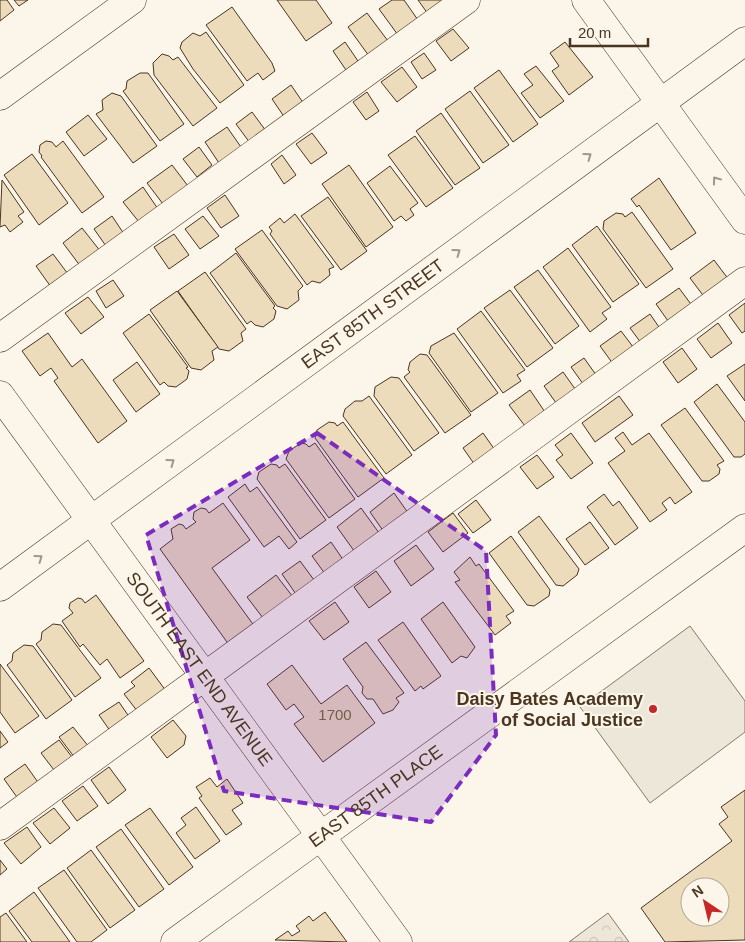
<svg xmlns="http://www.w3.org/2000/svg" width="745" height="942" font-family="Helvetica,sans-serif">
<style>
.forest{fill:url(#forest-crowns);stroke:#887966}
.parking{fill:#ede7d9;stroke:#887966}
.building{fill:#ecdcbc;stroke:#4a3520;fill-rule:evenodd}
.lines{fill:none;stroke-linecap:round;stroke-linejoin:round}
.minor-casing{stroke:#4a3520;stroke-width:29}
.minor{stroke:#fbf6e9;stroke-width:28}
.oneway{stroke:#a29684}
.marked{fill:#7b2cbf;fill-opacity:0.2;stroke:#7b2cbf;stroke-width:4;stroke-dasharray:10 6;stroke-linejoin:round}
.poi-dot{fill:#c62828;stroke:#fbf6e9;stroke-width:2}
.labels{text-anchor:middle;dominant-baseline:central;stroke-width:4;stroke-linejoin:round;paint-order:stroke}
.number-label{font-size:15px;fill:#725f47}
.street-label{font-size:18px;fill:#4a3520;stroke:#fbf6e9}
.poi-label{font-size:18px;font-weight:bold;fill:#4a3520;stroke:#fbf6e9;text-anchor:end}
</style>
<defs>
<pattern id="forest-crowns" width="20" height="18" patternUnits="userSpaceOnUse" patternTransform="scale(1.25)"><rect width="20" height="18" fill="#ede6d9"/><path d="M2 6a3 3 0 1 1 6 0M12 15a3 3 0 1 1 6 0" fill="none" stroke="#cdc6ba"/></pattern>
</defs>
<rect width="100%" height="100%" fill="#fbf6e9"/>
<!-- forest -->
<polygon class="forest" points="608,913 629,942 569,942"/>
<!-- parking -->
<polygon class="parking" points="690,626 745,701 745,732 650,803 580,707"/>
<!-- building -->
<g class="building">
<polygon points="0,0 7,0 14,10 0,21"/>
<polygon points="14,0 28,0 19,6"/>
<polygon points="277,0 316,0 332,23 306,41"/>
<polygon points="392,0 404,0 418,20 398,35 379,9"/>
<polygon points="418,0 446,0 428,14"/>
<polygon points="232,7 272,63 275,71 263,80 258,73 247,81 206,25"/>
<polygon points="367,13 388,41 369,56 348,27"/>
<polygon points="453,29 469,48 451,61 436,41"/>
<polygon points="206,32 244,85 220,103 193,69 180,48 182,42 193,33 200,36"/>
<polygon points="345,42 358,61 346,70 333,51"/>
<polygon points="565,42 593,77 569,95 552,71 559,66 550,53"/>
<polygon points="424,53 436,70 422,79 411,62"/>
<polygon points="162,54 169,56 173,60 178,57 217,108 193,126 154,75 153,63"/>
<polygon points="536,66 564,101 540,118 521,93 533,85 524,74"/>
<polygon points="402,67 417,87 397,102 381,82"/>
<polygon points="499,70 538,124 513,142 474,88"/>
<polygon points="140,73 148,73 184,124 160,141 123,91 126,89 127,81"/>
<polygon points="291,85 304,104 285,118 272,99"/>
<polygon points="470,91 509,145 483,163 445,109"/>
<polygon points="367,92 379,111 366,120 353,102"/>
<polygon points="112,93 121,96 157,146 133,163 96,114 103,110 102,100"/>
<polygon points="252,112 266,131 250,143 236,124"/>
<polygon points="441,113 480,168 455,185 416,131"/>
<polygon points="88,115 107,139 84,156 66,132"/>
<polygon points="227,127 241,147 219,163 205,142"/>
<polygon points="312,133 327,153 311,164 296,144"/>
<polygon points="415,136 453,188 426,207 388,155"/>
<polygon points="46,141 52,142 56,147 63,141 104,197 82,213 41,157 42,156 39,152 40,145"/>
<polygon points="199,147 212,165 197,177 183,159"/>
<polygon points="32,154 68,203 39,225 4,175"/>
<polygon points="282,155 296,175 284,184 271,164"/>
<polygon points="172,165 188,186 163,204 147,183"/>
<polygon points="349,165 393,227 366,247 322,184"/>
<polygon points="390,166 418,203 410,209 414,215 406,221 401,216 394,221 367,183"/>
<polygon points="659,178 696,233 671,250 639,205 637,207 631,199"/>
<polygon points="2,180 24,212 18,216 23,222 10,232 5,225 0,227"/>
<polygon points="143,187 158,209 139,222 123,202"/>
<polygon points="225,195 239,216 221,228 207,208"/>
<polygon points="328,197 367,251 341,270 301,216"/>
<polygon points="632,212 673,269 646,288 603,229 604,221 616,213 623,214 625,217"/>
<polygon points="295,214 334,267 329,269 330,275 320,283 312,281 307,285 270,234 272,231 269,227 280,218 284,223"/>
<polygon points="112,216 124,234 106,246 94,229"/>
<polygon points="203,216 219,236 200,249 185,229"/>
<polygon points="597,226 639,284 613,302 572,245"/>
<polygon points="82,228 101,252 81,267 63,243"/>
<polygon points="262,230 303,286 298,291 299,300 287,309 277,306 235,249"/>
<polygon points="174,234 189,255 169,269 154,247"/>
<polygon points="568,248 611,307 602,313 607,319 590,332 543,267"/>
<polygon points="236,253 275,306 273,308 276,311 274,319 263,327 255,325 251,321 247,324 210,273"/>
<polygon points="53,254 68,274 51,287 36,266"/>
<polygon points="714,260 729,280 705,298 690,278"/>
<polygon points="538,270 579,326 555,344 514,287"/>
<polygon points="205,272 246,329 241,333 243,341 229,351 219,349 178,291"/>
<polygon points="113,280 124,296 106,308 96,291"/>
<polygon points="679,288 696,311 673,328 656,304"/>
<polygon points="510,290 553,348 527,367 484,308"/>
<polygon points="177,291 218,347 212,351 214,360 201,370 191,368 150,310"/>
<polygon points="88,297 104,317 81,334 65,313"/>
<polygon points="745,303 745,331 742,333 729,315"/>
<polygon points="481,311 525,370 517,375 521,381 503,393 457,329"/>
<polygon points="149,314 188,367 186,368 189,371 187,379 176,387 168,386 164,382 160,385 123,333"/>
<polygon points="650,314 663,333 644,347 630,328"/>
<polygon points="718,323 732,343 711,358 697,339"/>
<polygon points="621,331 637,352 616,368 600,346"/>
<polygon points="48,333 72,367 82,359 127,421 98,443 54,381 58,378 51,368 40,376 22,351"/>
<polygon points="454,333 498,393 471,412 429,353 431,346"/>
<polygon points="682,348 697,369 678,383 663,362"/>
<polygon points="420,354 427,355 471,415 445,433 404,377 410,372 408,370 410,362"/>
<polygon points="584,358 599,379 586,388 571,367"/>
<polygon points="137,362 160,394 136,412 113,380"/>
<polygon points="745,364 745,401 727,376"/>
<polygon points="563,372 578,393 559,407 544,386"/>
<polygon points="391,377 399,378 439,433 414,451 374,396 375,387"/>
<polygon points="717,384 745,422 745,454 741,457 734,457 694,402"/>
<polygon points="530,390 547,415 528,430 509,405"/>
<polygon points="369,396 412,455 386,474 343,416 345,409 355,401 362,401"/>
<polygon points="619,396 633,415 595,442 582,423"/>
<polygon points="685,408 724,461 717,465 720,469 719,474 709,481 702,481 661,425"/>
<polygon points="329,422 335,423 337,426 343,422 384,478 358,497 315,438 317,430"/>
<polygon points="623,432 632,445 649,433 692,492 675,504 670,497 662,503 667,510 650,522 608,463 625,451 615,438"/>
<polygon points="483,433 497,453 477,468 463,448"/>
<polygon points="571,433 593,463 571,479 556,460 563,455 555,445"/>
<polygon points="301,443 306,444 309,447 315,443 355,499 329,518 286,459 289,451"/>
<polygon points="537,455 554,477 537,489 520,467"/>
<polygon points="271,464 277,465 279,468 285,464 326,520 300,539 257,479 259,472"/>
<polygon points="245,484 250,492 257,487 297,542 289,549 279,536 264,547 228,497"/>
<polygon points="394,493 411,517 386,535 370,512"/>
<polygon points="604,494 613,506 619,501 638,528 615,545 587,507"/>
<polygon points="476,500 491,520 473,533 458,514"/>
<polygon points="223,503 250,540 212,568 258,631 232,649 160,549 173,539 171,529 179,524 183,525 186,529 196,522 193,519 194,512 201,508 206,509 209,513"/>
<polygon points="361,508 382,537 357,555 337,527"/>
<polygon points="453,513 468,533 443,552 428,532"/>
<polygon points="539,516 579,569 577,575 563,586 556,585 518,532"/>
<polygon points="590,522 609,548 585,565 566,539"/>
<polygon points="511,536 550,590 549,596 534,606 527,605 489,553"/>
<polygon points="331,542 346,564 328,578 312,556"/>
<polygon points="416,545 434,569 411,586 394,561"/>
<polygon points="470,557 476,566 479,564 514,611 506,616 511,623 495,635 455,582 460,580 454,572"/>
<polygon points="300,561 317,584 298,597 282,574"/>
<polygon points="376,571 391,592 369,608 354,587"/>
<polygon points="276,575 293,597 263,618 247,597"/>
<polygon points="96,595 144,661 120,678 107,659 100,665 83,644 80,647 62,621 73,613 69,608 70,603 78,598 82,599 85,603"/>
<polygon points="335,602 349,622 324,640 309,621"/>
<polygon points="443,602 475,647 467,658 461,656 452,663 421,619"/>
<polygon points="403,622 441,676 423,689 421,686 415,691 378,640"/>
<polygon points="53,624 61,625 101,678 75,697 36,644 41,640 42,632"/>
<polygon points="366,642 404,693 396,698 399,702 393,710 383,714 373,699 367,699 362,693 363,687 343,659"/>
<polygon points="24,645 33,646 72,700 46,719 7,665 12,661 13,653"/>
<polygon points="0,664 39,716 15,733 0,712"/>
<polygon points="292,665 321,704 347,685 375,723 323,762 294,724 304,717 294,704 286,710 267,684"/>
<polygon points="149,668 169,695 138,712 124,694 135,686 131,682"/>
<polygon points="119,702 132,721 113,735 99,715"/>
<polygon points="173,720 186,736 184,745 167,758 151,737"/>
<polygon points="73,727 89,747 75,758 59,737"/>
<polygon points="0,731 8,742 0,748"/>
<polygon points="59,740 75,761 57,774 41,753"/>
<polygon points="25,764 40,785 19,800 4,779"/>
<polygon points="109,767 126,790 108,804 91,780"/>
<polygon points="210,778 217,787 227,779 243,803 232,810 242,824 226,835 199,798 202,796 196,787"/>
<polygon points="83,786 98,806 77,821 62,801"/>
<path d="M745 790V940L665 942 641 908 732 841 719 824 728 817 721 807ZM690 887H720V917H690Z"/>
<polygon points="196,807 220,841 195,859 176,833 186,825 181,818"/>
<polygon points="54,808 70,828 50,844 33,823"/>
<polygon points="150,808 193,867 169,885 125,825"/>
<polygon points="27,827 41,847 21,864 4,843"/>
<polygon points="121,829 164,889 139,907 96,847"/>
<polygon points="91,850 135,910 110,928 67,868"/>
<polygon points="0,860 7,869 0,875"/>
<polygon points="64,870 107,930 91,942 77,942 38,888"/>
<polygon points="34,892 70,942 32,942 9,911"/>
<polygon points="325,912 347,942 275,940 288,931 292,936 300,931 296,926 309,916 313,921"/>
<polygon points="6,913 27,942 0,942 0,917"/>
</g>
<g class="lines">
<defs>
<g id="minor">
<polyline points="586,0 745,220"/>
<polyline points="0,96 132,0"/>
<polyline points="0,338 466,0"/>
<path id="s1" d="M0 395 398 942"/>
<path id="s2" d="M0 587 745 41"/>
<polyline points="0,826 745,281"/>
<path id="s3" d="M175 942 745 528"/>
</g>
</defs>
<!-- minor casing -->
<use href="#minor" class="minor-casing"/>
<!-- minor -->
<use href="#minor" class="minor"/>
</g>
<!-- one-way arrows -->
<defs><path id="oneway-chevron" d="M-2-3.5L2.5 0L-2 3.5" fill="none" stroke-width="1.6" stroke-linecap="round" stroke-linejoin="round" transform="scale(1.25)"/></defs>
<g class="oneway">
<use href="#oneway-chevron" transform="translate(588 156) rotate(-36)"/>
<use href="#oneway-chevron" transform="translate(716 180) rotate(-126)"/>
<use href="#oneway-chevron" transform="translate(457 252) rotate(-36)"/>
<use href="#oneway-chevron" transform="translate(171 462) rotate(-36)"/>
<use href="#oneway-chevron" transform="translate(39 558) rotate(-36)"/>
</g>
<!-- marked area -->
<path class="marked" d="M317 433 486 551 496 735 431 822 224 791 146 535Z"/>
<!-- markers -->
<circle class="poi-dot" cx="653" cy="709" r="5"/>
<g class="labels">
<!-- number labels -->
<g class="number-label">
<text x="335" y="714">1700</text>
</g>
<!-- street labels -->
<g class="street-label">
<text stroke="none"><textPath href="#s2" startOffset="462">EAST 85TH STREET</textPath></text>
<text stroke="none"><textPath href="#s1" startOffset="339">SOUTH EAST END AVENUE</textPath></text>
<text stroke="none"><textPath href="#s3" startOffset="248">EAST 85TH PLACE</textPath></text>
</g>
<!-- poi labels -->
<g class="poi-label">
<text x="643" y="699">Daisy Bates Academy<tspan x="643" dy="21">of Social Justice</tspan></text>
</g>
</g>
<!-- north arrow -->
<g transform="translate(705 902) rotate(325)"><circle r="24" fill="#fbf6e9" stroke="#b4a999"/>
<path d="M0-4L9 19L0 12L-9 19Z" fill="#c62828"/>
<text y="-8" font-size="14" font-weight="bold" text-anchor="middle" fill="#4a3520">N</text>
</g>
<!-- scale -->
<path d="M570 38v8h78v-8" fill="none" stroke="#4a3520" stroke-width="2.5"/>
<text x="578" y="38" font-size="15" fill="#4a3520" stroke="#fbf6e9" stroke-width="4" paint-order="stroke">20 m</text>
</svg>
